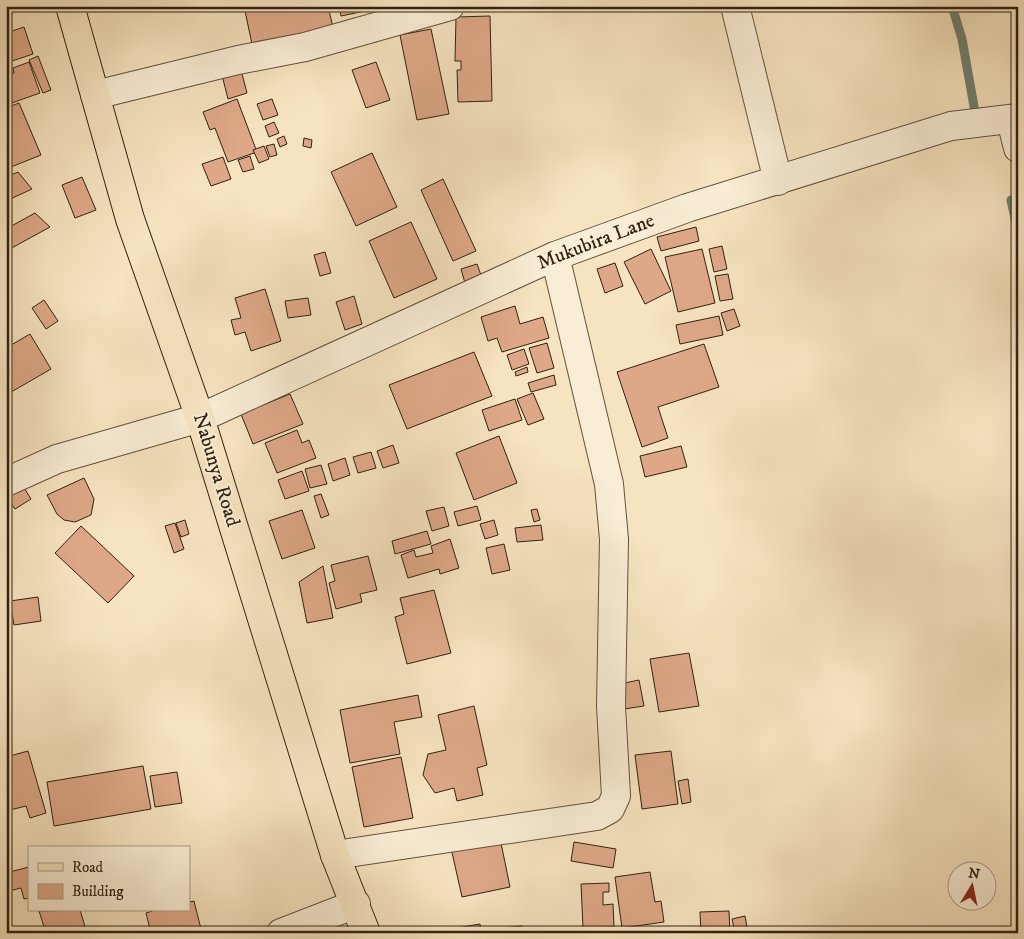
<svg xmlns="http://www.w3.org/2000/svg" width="1024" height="939" font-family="'IM FELL DW Pica',serif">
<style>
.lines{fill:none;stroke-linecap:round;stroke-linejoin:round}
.stream{stroke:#718071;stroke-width:9}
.building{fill:#dea888;stroke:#302213}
.minor-casing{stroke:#62523e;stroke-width:30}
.major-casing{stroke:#302213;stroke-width:30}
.minor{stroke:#f9edd5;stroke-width:28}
.major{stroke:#f6e3bf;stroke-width:28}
.labels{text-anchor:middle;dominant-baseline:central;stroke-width:4;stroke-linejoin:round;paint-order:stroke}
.street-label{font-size:20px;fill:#302213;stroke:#f9edd5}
</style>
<rect width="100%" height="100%" fill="#f6e3bf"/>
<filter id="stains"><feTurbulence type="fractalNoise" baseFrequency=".004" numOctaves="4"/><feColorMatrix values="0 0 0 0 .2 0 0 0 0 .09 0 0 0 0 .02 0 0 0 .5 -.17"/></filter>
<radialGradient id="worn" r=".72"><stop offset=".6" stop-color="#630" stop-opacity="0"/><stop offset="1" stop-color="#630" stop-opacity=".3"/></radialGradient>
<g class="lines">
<!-- stream -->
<g class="stream">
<polyline points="952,6 962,39 975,112"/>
<polyline points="1011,200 1018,232"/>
</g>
</g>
<!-- building -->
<g class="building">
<polygon points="244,6 328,6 334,32 253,49"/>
<polygon points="339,6 389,6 341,16"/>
<polygon points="490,16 492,101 458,102 457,70 461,70 461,61 455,61 456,17"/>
<polygon points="24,27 33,54 9,62 6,54 6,33"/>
<polygon points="431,29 449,114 417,120 400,35"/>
<polygon points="38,56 51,90 43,93 29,60"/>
<polygon points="29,62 40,93 6,105 6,76 14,73 13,68"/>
<polygon points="376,62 390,100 366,108 352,70"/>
<polygon points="241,70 247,93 228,99 222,75"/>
<polygon points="237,99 257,152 228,162 215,128 210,130 203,112"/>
<polygon points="272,99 278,115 263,120 257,104"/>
<polygon points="19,103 41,155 6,169 6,108"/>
<polygon points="274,122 279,133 269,137 265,126"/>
<polygon points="284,136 287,144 280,147 277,139"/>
<polygon points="304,138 312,140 311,148 303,146"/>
<polygon points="274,144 277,155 270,157 266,146"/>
<polygon points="264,146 269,159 259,163 253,150"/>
<polygon points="372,153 397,207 356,226 331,172"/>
<polygon points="250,156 254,169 243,172 238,160"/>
<polygon points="223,157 231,179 211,186 202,164"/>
<polygon points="18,172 32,189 6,201 6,177"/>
<polygon points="82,177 96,210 75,218 62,185"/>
<polygon points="443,179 476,251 453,261 421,190"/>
<polygon points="35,213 50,227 8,250 6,229"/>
<polygon points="411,222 437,279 394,298 369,241"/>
<polygon points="696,227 699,241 661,251 657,237"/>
<polygon points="722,246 727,269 714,272 709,249"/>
<polygon points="651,249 671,291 645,304 624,262"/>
<polygon points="702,249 715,303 678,312 665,257"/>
<polygon points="325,252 331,273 320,276 314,255"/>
<polygon points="615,263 623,286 605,293 597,269"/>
<polygon points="477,264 482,278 465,283 461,269"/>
<polygon points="728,274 733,299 720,301 715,276"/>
<polygon points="265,289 281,341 251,351 245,332 235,335 231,320 241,318 235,298"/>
<polygon points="354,296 362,324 345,330 336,302"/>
<polygon points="308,298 311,315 288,318 285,301"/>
<polygon points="44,300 58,321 46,329 32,308"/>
<polygon points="515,306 520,324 543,317 549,338 502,352 497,338 488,341 481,317"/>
<polygon points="734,309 740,326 727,331 721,313"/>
<polygon points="719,316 723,335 680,344 676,325"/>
<polygon points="30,334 51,369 6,395 6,348"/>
<polygon points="547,343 554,368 537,373 529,348"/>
<polygon points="704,344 719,387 658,407 668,438 642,447 617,372"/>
<polygon points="524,349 529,364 512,370 507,355"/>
<polygon points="474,352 492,396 407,429 389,385"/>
<polygon points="527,367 528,372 516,376 515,372"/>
<polygon points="554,375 556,385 531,392 528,383"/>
<polygon points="533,393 544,419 528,425 517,399"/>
<polygon points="290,394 303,424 253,444 241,414"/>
<polygon points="515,399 522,420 489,431 482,410"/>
<polygon points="297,430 302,443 309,440 316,458 277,473 265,443"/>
<polygon points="499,436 517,483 474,500 456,453"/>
<polygon points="393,445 399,463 383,468 377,451"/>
<polygon points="681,446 687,467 645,477 640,456"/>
<polygon points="371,452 376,468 358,473 353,457"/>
<polygon points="345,458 350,475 333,481 328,464"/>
<polygon points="321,465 327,484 310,488 305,469"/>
<polygon points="302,471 309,491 285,499 278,480"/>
<polygon points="18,478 31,499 15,509 6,496 6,485"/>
<polygon points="84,478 94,499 91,515 75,522 64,520 57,514 47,495"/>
<polygon points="321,494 329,515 321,518 314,496"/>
<polygon points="477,506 481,520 458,526 454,512"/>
<polygon points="444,507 449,526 432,531 426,511"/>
<polygon points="537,509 540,520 534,522 531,510"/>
<polygon points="302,510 315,548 282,559 269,521"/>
<polygon points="185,520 189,534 181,537 176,523"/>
<polygon points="494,520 498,535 485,539 480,524"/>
<polygon points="175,523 184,549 174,553 165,526"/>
<polygon points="541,525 543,540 517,542 515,528"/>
<polygon points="81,526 134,576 108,603 55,553"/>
<polygon points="427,531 431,544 395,554 392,541"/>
<polygon points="450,539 459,568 440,574 439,569 408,578 401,555 414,550 416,557 433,553 431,546"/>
<polygon points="504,544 510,570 492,574 486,548"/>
<polygon points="368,556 377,590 360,594 362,602 336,609 329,583 335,581 331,565"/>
<polygon points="323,566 333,618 307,623 299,582"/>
<polygon points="434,590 451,653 407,664 395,617 404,614 400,598"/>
<polygon points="38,597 41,621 14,625 10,601"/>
<polygon points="689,653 699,706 659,712 650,659"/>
<polygon points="639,680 644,706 624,709 620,684"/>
<polygon points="418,695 422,717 394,722 400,754 350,763 340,710"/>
<polygon points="474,706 487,765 477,768 483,795 457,801 454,788 435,793 423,775 428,754 446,750 438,715"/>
<polygon points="28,751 46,813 30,818 26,806 6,811 6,757"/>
<polygon points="671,751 678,804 642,809 635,755"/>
<polygon points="401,757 413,818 364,827 352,767"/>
<polygon points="143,766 151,809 54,826 47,782"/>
<polygon points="177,772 182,803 155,807 150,776"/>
<polygon points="688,779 691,802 682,804 678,781"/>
<polygon points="500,838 510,887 462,897 451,848"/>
<polygon points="574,842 616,849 613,868 571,861"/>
<polygon points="29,867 29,898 24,899 21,888 6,892 6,873"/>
<polygon points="650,872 655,902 661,901 664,922 622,928 615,877"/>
<polygon points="609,883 609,892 603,892 603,905 613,904 614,927 583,928 581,884"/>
<polygon points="194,901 202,933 151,933 146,913 155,910 189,910 189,902"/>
<polygon points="80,910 87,933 46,933 39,911"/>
<polygon points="729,911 730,933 701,933 700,912"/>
<polygon points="745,916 748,933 735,933 732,919"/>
<polygon points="480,924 481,933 451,933 450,929"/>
<polygon points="522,926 522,933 500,933 499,928"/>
</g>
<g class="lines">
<defs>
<g id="minor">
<polyline points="735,6 778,181"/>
<polyline points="95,95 238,60 305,47 450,6"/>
<polyline points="1011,120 1018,148"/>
<polyline points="6,482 57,459 200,418 555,256 687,208 951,126 1018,118"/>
<polyline points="335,855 597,816 610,809 616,796 611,706 614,539 609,484 555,256"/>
<polyline points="281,933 356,904"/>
</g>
<polyline id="major" points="70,6 130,219 200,418 335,855 366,933"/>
</defs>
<!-- minor casing -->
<use href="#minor" class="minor-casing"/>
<!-- major casing -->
<use href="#major" class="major-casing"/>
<!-- minor -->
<use href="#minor" class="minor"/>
<!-- major -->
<use href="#major" class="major"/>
</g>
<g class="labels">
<!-- street labels -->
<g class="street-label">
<text transform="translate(596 242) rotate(-21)">Mukubira Lane</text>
<text transform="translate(216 470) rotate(73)">Nabunya Road</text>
</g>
</g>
<!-- margin -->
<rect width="1024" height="939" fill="none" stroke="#f6e3bf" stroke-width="25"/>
<rect x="8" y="8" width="1009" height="924" fill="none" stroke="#302213" stroke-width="2.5"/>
<rect x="12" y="12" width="999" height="914" fill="none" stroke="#302213"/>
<!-- legend -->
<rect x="28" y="846" width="162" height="65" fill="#f9edd5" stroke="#a99c87"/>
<rect x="38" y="863" width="25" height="8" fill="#f6e3bf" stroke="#a99c87"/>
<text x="72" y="872" font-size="15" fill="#302213">Road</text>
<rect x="38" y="884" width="25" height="15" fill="#dea888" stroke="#a99c87"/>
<text x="72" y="896" font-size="15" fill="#302213">Building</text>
<!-- north arrow -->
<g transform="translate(972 886) rotate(10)"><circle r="24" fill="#f9edd5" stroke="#a99c87"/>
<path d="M0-4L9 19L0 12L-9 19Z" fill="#8f2418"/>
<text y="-8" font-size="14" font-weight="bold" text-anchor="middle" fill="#302213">N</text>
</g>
<rect width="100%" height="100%" filter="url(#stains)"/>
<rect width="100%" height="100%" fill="url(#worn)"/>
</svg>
